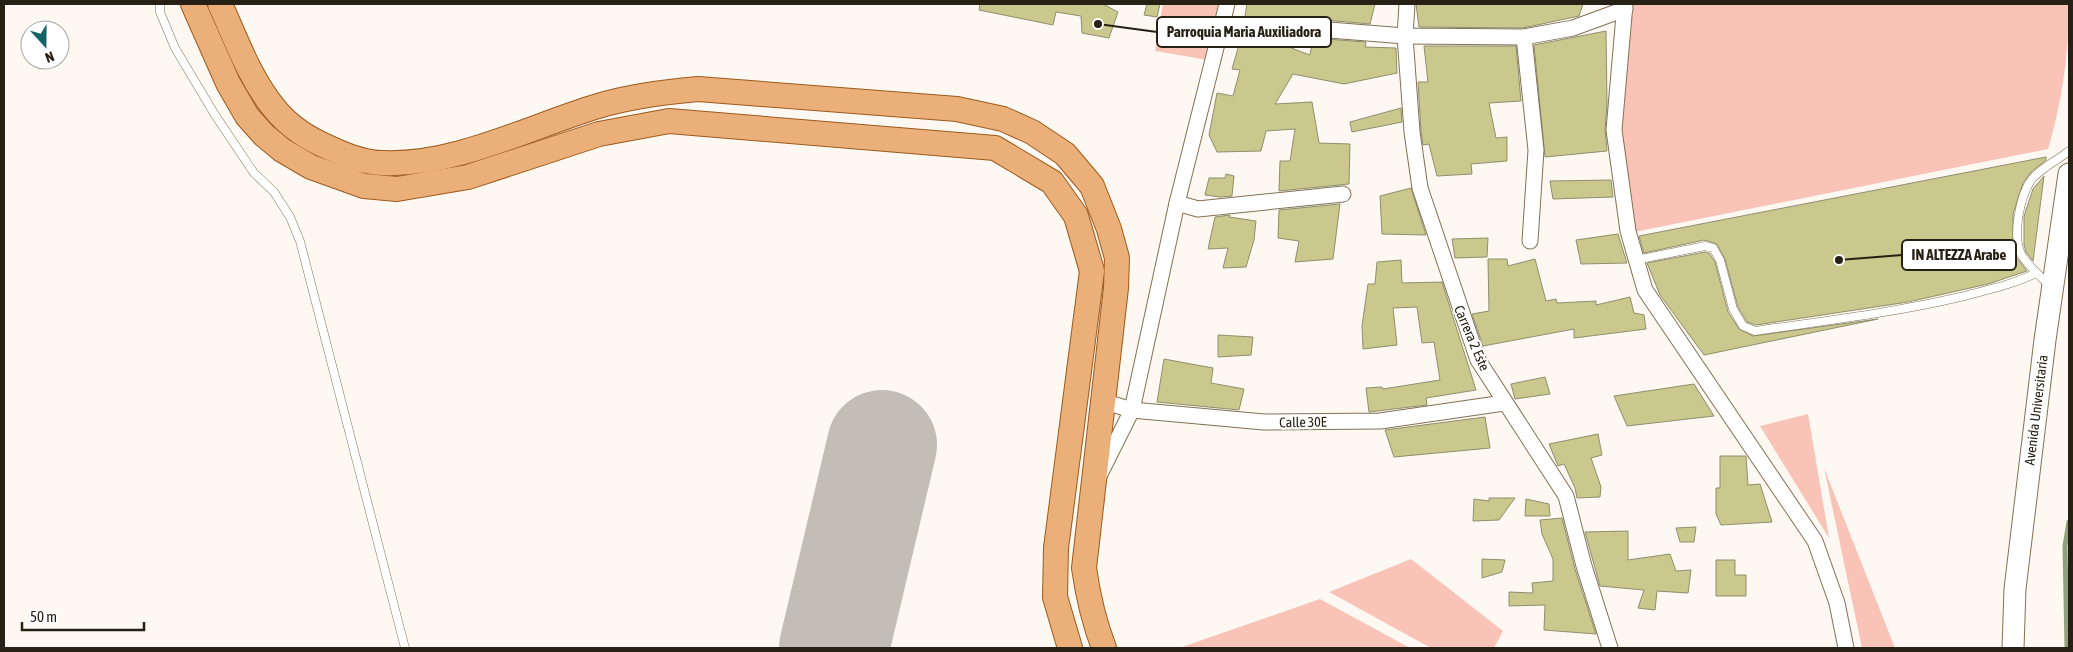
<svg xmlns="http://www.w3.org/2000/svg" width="2073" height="652" font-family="'Asap Condensed',sans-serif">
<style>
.green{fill:#fac3b8}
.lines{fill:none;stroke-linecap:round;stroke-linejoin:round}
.stream{stroke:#91a27a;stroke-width:5}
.runway{stroke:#c2bdb5;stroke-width:110}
.building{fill:#cbc88e;stroke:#8f8e6d}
.service-casing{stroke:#827154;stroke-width:9}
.minor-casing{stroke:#827154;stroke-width:17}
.secondary-casing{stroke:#827154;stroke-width:23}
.primary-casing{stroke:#9d5a1d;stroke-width:26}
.service{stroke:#fff;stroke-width:8}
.minor{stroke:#fff;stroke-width:15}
.secondary{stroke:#fff;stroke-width:21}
.primary{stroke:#ebaf7a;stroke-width:24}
.labels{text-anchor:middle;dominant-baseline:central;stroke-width:4.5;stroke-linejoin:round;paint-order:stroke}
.street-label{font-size:14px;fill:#272014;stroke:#fff}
.leader{fill:none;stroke:#272014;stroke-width:2}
.callout-dot{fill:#272014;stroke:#fff;stroke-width:2}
.callout{fill:#fff;stroke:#272014;stroke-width:2}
.callout-label{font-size:15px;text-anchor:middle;font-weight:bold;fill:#272014}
</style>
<rect width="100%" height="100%" fill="#fdf9f2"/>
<!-- green -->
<g class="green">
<polygon points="1163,4 1218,4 1208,60 1155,51"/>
<path d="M1631 4H2069C2069 53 2062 102 2048 149L1634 232 1620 117Z"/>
<polygon points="1808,414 1829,538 1760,426"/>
<polygon points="1824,468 1895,648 1862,648"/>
<polygon points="1411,559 1503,631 1494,648 1431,648 1329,592"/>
<polygon points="1320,599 1410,648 1179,648"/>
</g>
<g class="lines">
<!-- stream -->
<polyline class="stream" points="2067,648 2065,546 2069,522"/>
<!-- runway -->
<polyline class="runway" points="834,648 882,445"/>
</g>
<!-- building -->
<g class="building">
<polygon points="980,4 1103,4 1118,12 1109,38 1082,33 1081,16 1056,12 1053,25 979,10"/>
<polygon points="1147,4 1160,4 1157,17 1144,15"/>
<polygon points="1247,4 1375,4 1370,24 1291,17 1286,46 1310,55 1313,38 1366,42 1365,47 1396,48 1397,73 1344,84 1293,74 1275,104 1312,102 1319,143 1350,144 1349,184 1279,191 1280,161 1290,161 1295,129 1266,131 1261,151 1217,152 1209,135 1217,93 1233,96 1240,70 1232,69 1247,17 1245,16"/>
<polygon points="1416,4 1583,4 1579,16 1523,28 1419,27"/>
<polygon points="1606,31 1607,104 1605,129 1607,151 1545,157 1534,45"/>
<polygon points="1424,46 1516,46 1521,101 1489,103 1496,138 1507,137 1507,161 1471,164 1472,174 1437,176 1429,144 1423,145 1421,131 1418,82 1428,82"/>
<polygon points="1401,108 1402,122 1352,132 1350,122"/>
<polygon points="2046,157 2046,160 2032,171 2023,183 2013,214 2013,248 2016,257 2027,271 1988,284 1908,302 1756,325 1747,322 1738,307 1725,259 1717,244 1704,240 1644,253 1639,236"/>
<polygon points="1226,174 1234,176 1232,196 1220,197 1205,195 1209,178 1225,178"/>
<polygon points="2044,176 2033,261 2026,252 2024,245 2024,216 2033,189"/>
<polygon points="1611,180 1613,197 1553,199 1550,181"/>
<polygon points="1411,188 1426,235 1382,234 1380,196"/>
<polygon points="1340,204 1333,259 1295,262 1299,241 1278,238 1279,210"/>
<polygon points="1230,215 1229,217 1256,221 1254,240 1246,267 1223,268 1228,248 1208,249 1215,217"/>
<polygon points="1618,234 1627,263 1581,264 1576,240"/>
<polygon points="1488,238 1487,257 1455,258 1452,239"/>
<polygon points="1705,252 1709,253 1715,262 1728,312 1739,329 1753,336 1878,319 1704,355 1660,295 1647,263"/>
<polygon points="1488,259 1507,259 1508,266 1535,259 1546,301 1556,299 1557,303 1596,301 1596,305 1630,297 1634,313 1644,315 1646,329 1574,338 1574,329 1483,346 1472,314 1489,311"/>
<polygon points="1401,260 1402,283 1442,282 1476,390 1426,398 1427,405 1369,412 1366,388 1382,387 1383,389 1440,380 1434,342 1422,343 1417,307 1393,308 1397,345 1363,349 1362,326 1368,284 1375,284 1377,262"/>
<polygon points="1218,335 1253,337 1251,355 1218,357"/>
<polygon points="1164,359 1213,368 1211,383 1244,389 1239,410 1157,402"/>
<polygon points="1545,377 1550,394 1515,399 1511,384"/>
<polygon points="1694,384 1714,416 1627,426 1614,396"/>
<polygon points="1485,417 1490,448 1394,457 1385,430"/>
<polygon points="1598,434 1602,455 1591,458 1601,487 1600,497 1577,498 1575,488 1564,464 1558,466 1549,444"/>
<polygon points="1720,456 1746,456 1748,485 1760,484 1772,522 1721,525 1716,514 1716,488 1720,488"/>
<polygon points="1489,498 1515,498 1499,520 1473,521 1474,499 1489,501"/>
<polygon points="1526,499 1549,504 1550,516 1525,516"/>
<polygon points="1562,518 1575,569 1596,634 1544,630 1545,605 1509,606 1509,592 1533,593 1532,583 1553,581 1553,559 1542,534 1540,520"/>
<polygon points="1696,527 1694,542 1680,542 1676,528"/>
<polygon points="1628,531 1628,560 1670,554 1676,571 1691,570 1688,593 1657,591 1655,610 1638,608 1644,590 1600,586 1585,532"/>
<polygon points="1482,559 1505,560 1502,572 1482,578"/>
<polygon points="1716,560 1735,560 1735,575 1746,575 1746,596 1716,596"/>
</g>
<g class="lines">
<defs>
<g id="service">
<polyline points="160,4 160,12 175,48 215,115 254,173 274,192 290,217 300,241 405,648"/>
<path d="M1636 260 1705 246 1713 248 1720 260 1733 309 1743 326 1755 331C1823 321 1892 313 1960 297 1986 290 2012 285 2036 273"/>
<path d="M2050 286C2040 276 2028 266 2021 254 2012 235 2020 195 2032 179 2041 168 2058 160 2069 151"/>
</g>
<g id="minor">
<polyline points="1407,4 1405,36 1412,132 1420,188 1478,360 1566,496 1584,566 1610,648"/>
<polyline points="1625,4 1614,130 1628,231 1645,290 1815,541 1837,603 1846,648"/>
<polyline points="1304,28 1405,36 1524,37 1573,28 1625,9"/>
<polyline points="1524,37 1536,150 1530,241"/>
<polyline points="1177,203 1198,209 1343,194"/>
<polyline points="1102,401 1132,410 1264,422 1380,421 1504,403"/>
<polyline points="1099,476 1132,410 1177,203 1227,4"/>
</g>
<polyline id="secondary" points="2013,648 2015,589 2045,340 2069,174"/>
<g id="primary">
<polyline points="193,4 228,83 247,116 264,135 282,150 311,167 364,186 397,189 468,177 599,134 669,121 995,148 1052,182 1076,216 1092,271 1056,548 1055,597 1070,648"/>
<path d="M220 4C236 39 249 77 274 108 289 127 310 140 332 149 347 156 366 163 383 163 455 166 529 127 598 106 631 96 664 92 698 89L957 109 1003 119 1032 132 1065 154 1092 186 1109 229 1117 258 1116 288 1084 568C1088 596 1094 622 1104 648"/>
</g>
</defs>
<!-- service casing -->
<use href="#service" class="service-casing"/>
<!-- minor casing -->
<use href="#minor" class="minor-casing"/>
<!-- secondary casing -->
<use href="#secondary" class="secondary-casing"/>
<!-- primary casing -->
<use href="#primary" class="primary-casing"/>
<!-- service -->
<use href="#service" class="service"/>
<!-- minor -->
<use href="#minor" class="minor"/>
<!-- secondary -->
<use href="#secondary" class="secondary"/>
<!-- primary -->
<use href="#primary" class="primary"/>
</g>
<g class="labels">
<!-- street labels -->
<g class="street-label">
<text transform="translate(1472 338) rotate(67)">Carrera 2 Este</text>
<text transform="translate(2036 410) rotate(-83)">Avenida Universitaria</text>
<text transform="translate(1303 422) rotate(-1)">Calle 30E</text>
</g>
</g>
<!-- callouts -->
<path class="leader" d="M1098 24L1157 32M1839 260L1902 255"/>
<g class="callout-dot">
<circle cx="1098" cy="24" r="5"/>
<circle cx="1839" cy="260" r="5"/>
</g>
<g class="callout">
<rect x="1157" y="17" width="174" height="30" rx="5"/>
<rect x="1902" y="240" width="114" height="30" rx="5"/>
</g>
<g class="callout-label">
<text x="1244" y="37">Parroquia Maria Auxiliadora</text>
<text x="1959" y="260">IN ALTEZZA Arabe</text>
</g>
<!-- border -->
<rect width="2073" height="652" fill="none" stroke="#272014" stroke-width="10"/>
<!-- north arrow -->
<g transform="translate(45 45) rotate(159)"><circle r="24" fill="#ffffff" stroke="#a9a6a1"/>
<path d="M0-4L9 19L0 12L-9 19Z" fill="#136269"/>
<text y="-8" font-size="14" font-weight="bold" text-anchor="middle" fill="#272014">N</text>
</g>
<!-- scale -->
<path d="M22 622v8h122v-8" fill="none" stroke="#272014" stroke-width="2.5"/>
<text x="30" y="622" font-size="15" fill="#272014" stroke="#ffffff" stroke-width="4" paint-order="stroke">50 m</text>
</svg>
